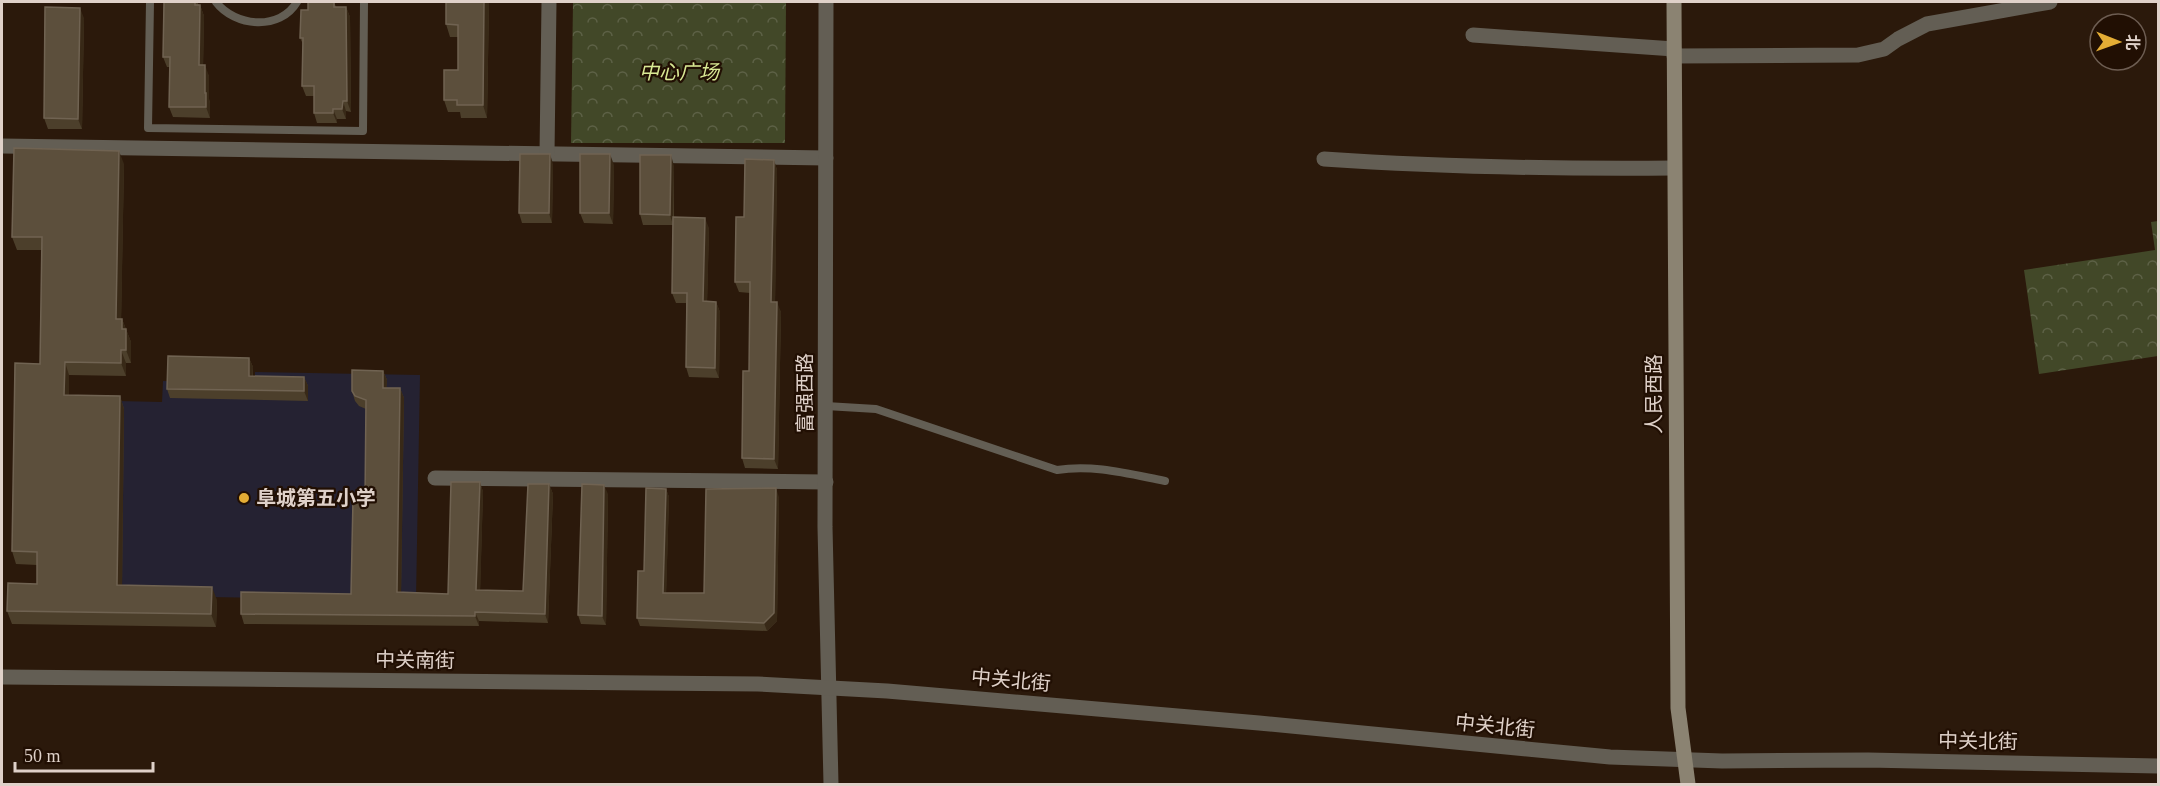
<svg xmlns="http://www.w3.org/2000/svg" width="2160" height="786" font-family="'Times New Roman','Noto Sans SC',serif">
<style>
.education{fill:#252232}
.forest{fill:url(#forest-crowns)}
.lines{fill:none;stroke-linecap:round;stroke-linejoin:round}
.service{stroke:#635e54;stroke-width:8}
.minor{stroke:#635e54;stroke-width:15}
.tertiary{stroke:#635e54;stroke-width:15}
.secondary{stroke:#8b8372;stroke-width:15}
.wall{fill:#4c3f2b}
.shaded-wall{fill:#382917}
.building{fill:#5c4f3c;stroke:#706352;stroke-width:1.5}
.poi-dot{fill:#e4ad35;stroke:#210f03;stroke-width:2}
.labels{text-anchor:middle;dominant-baseline:central;stroke-width:4.5;stroke-linejoin:round;paint-order:stroke}
.park-label{font-size:20px;font-style:italic;fill:#d9e994;stroke:#210f03}
.street-label{font-size:20px;fill:#dfd1c9;stroke:#210f03}
.poi-label{font-size:20px;font-weight:bold;fill:#dfd1c9;stroke:#210f03;text-anchor:start}
</style>
<defs>
<pattern id="forest-crowns" width="20" height="18" patternUnits="userSpaceOnUse" patternTransform="scale(1.5)"><rect width="20" height="18" fill="#424828"/><path d="M2 6a3 3 0 1 1 6 0M12 15a3 3 0 1 1 6 0" fill="none" stroke="#5d6146"/></pattern>
</defs>
<rect width="100%" height="100%" fill="#2b190b"/>
<!-- education -->
<polygon class="education" points="255,372 420,375 416,600 69,595 72,400 162,402 163,381 255,383"/>
<!-- forest -->
<g class="forest">
<polygon points="573,2 786,2 785,143 571,143"/>
<polygon points="2158,221 2158,356 2039,374 2024,270 2155,250 2151,222"/>
</g>
<g class="lines">
<!-- service -->
<g class="service">
<polyline points="150,2 148,128 363,131 364,2"/>
<path d="M216 2C235 27 280 31 297 2"/>
<path d="M826 406 876 409 1057 470C1093 464 1129 474 1165 481"/>
</g>
<!-- minor -->
<g class="minor">
<polyline points="1473,35 1674,49"/>
<polyline points="1674,56 1858,55 1884,49 1898,39 1927,24 2050,2"/>
<polyline points="2,146 826,158"/>
<polyline points="547,154 549,2"/>
<path d="M1324 159C1441 167 1557 169 1674 168"/>
<polyline points="435,478 826,482"/>
</g>
<!-- tertiary -->
<g class="tertiary">
<polyline points="826,2 825,527 831,784"/>
<polyline points="2,677 758,684 887,691 1259,723 1610,757 1722,761 1868,760 2158,766"/>
</g>
<!-- secondary -->
<polyline class="secondary" points="1674,2 1678,708 1688,784"/>
</g>
<!-- wall -->
<g class="wall">
<polygon points="164,2 197,2 199,5 200,5 204,16 203,65 209,76 209,99 210,103 210,118 173,117 169,107 170,67 167,67 163,57"/>
<polygon points="334,2 336,7 346,7 350,17 351,112 346,111 346,119 337,119 337,123 317,123 314,113 314,96 306,96 302,86 303,44 300,38"/>
<polygon points="446,2 489,2 487,118 461,118 460,112 448,112 444,100 458,70 458,37 450,37 446,24"/>
<polygon points="84,18 82,129 48,129 44,118"/>
<polygon points="774,160 777,170 775,302 781,312 778,469 745,468 742,458 749,371 750,293 739,292 735,282 744,217"/>
<polygon points="124,164 121,319 122,319 131,342 131,363 126,363 126,376 69,375 69,395 120,396 124,409 122,585 217,600 216,627 12,624 7,611 37,584 37,565 16,564 12,551 40,364 42,250 17,250 12,237"/>
<polygon points="553,164 552,223 522,223 519,213"/>
<polygon points="614,165 613,224 584,223 580,213"/>
<polygon points="674,166 674,217 709,228 707,301 716,302 720,312 719,378 689,377 686,367 686,303 676,303 672,293 673,225 643,225 640,214"/>
<polygon points="249,358 253,367 253,376 304,377 308,386 308,401 170,398 167,389"/>
<polygon points="383,371 387,380 386,388 400,388 404,398 401,592 448,594 480,482 483,492 480,590 523,591 549,484 553,494 548,623 479,621 479,626 244,624 241,614 351,594 365,499 366,409 359,406 355,401 352,391"/>
<polygon points="666,489 669,497 666,593 704,593 779,497 777,621 767,631 640,626 637,618"/>
<polygon points="608,494 606,625 581,624 578,615"/>
</g>
<!-- shaded-wall -->
<g class="shaded-wall">
<polygon points="484,2 489,2 487,118 483,105"/>
<polygon points="200,5 204,16 203,75 199,65"/>
<polygon points="346,7 350,17 351,112 347,101"/>
<polygon points="80,8 84,18 82,129 78,119"/>
<polygon points="205,65 209,76 209,99 210,103 210,118 206,107 205,93"/>
<polygon points="343,101 346,111 346,119 342,109"/>
<polygon points="333,109 337,119 337,123 333,113"/>
<polygon points="119,151 124,164 121,332 116,319"/>
<polygon points="550,154 553,164 552,223 549,213"/>
<polygon points="610,154 614,165 613,224 609,213"/>
<polygon points="671,155 674,166 673,225 670,215"/>
<polygon points="774,160 777,170 775,312 771,302"/>
<polygon points="705,218 709,228 707,312 703,301"/>
<polygon points="716,302 720,312 719,378 715,368"/>
<polygon points="777,302 781,312 778,469 774,459"/>
<polygon points="122,319 131,342 131,363 126,350 122,329"/>
<polygon points="121,350 126,363 126,376 121,363"/>
<polygon points="249,358 253,367 252,385 249,376"/>
<polygon points="65,362 69,375 69,408 64,395"/>
<polygon points="383,371 387,380 386,398 383,388"/>
<polygon points="304,377 308,386 308,401 304,391"/>
<polygon points="400,388 404,398 401,602 397,592"/>
<polygon points="120,396 124,409 122,598 117,585"/>
<polygon points="480,482 483,492 480,600 476,590"/>
<polygon points="549,484 553,494 548,623 545,614"/>
<polygon points="604,485 608,494 606,625 602,616"/>
<polygon points="776,488 779,497 777,621 767,631 764,623"/>
<polygon points="666,489 669,497 666,601 663,593"/>
<polygon points="212,587 217,600 216,627 211,614"/>
<polygon points="475,612 479,621 479,626 475,616"/>
</g>
<!-- building -->
<g class="building">
<polygon points="164,2 195,2 195,5 200,5 199,65 205,65 205,93 206,93 206,107 169,107 170,57 163,57"/>
<polygon points="308,2 334,2 334,7 346,7 347,101 343,101 342,109 333,109 333,113 314,113 314,86 302,86 303,38 300,38 301,10 308,10"/>
<polygon points="446,2 484,2 483,105 457,105 457,100 444,100 444,70 458,70 458,25 446,24"/>
<polygon points="45,7 80,8 78,119 44,118"/>
<polygon points="14,148 119,151 116,319 122,319 122,329 126,329 126,350 121,350 121,363 65,362 64,395 120,396 117,585 212,587 211,614 7,611 8,583 37,584 37,552 12,551 15,363 40,364 42,237 12,237"/>
<polygon points="520,154 550,154 549,213 519,213"/>
<polygon points="580,154 610,154 609,213 580,213"/>
<polygon points="640,155 671,155 670,215 640,214"/>
<polygon points="745,159 774,160 771,302 777,302 774,459 742,458 743,371 749,371 750,282 735,282 736,217 744,217"/>
<polygon points="673,217 705,218 703,301 716,302 715,368 686,367 687,293 672,293"/>
<polygon points="168,356 249,358 249,376 304,377 304,391 167,389"/>
<polygon points="352,370 383,371 383,388 400,388 397,592 448,594 451,482 480,482 476,590 523,591 528,484 549,484 545,614 475,612 475,616 241,614 241,592 351,594 353,499 365,499 366,400 355,396 352,391"/>
<polygon points="582,484 604,485 602,616 578,615"/>
<polygon points="646,488 666,489 663,593 704,593 706,489 776,488 774,613 764,623 637,618 638,571 644,571"/>
</g>
<!-- markers -->
<circle class="poi-dot" cx="244" cy="498" r="6"/>
<g class="labels">
<!-- park labels -->
<g class="park-label">
<text x="679" y="72">中心广场</text>
</g>
<!-- street labels -->
<g class="street-label">
<text transform="translate(805 393) rotate(-90)">富强西路</text>
<text transform="translate(1654 394) rotate(-90)">人民西路</text>
<text transform="translate(415 660) rotate(1)">中关南街</text>
<text transform="translate(1011 680) rotate(5)">中关北街</text>
<text transform="translate(1495 726) rotate(6)">中关北街</text>
<text transform="translate(1978 741) rotate(1)">中关北街</text>
</g>
<!-- poi labels -->
<g class="poi-label">
<text x="256" y="498">阜城第五小学</text>
</g>
</g>
<!-- border -->
<rect width="2160" height="786" fill="none" stroke="#dfd1c9" stroke-width="6"/>
<!-- north arrow -->
<g transform="translate(2118 42) rotate(91)"><circle r="28" fill="#210f03" stroke="#6d5d52" stroke-width="1.5"/>
<path d="M0-4.5L10 22L0 15L-10 22Z" fill="#e4ad35"/>
<text y="-9" font-size="16" font-weight="bold" text-anchor="middle" fill="#dfd1c9">北</text>
</g>
<!-- scale -->
<path d="M15 762v9h138v-9" fill="none" stroke="#dfd1c9" stroke-width="3"/>
<text x="24" y="762" font-size="18" fill="#dfd1c9" stroke="#210f03" stroke-width="4.5" paint-order="stroke">50 m</text>
</svg>
